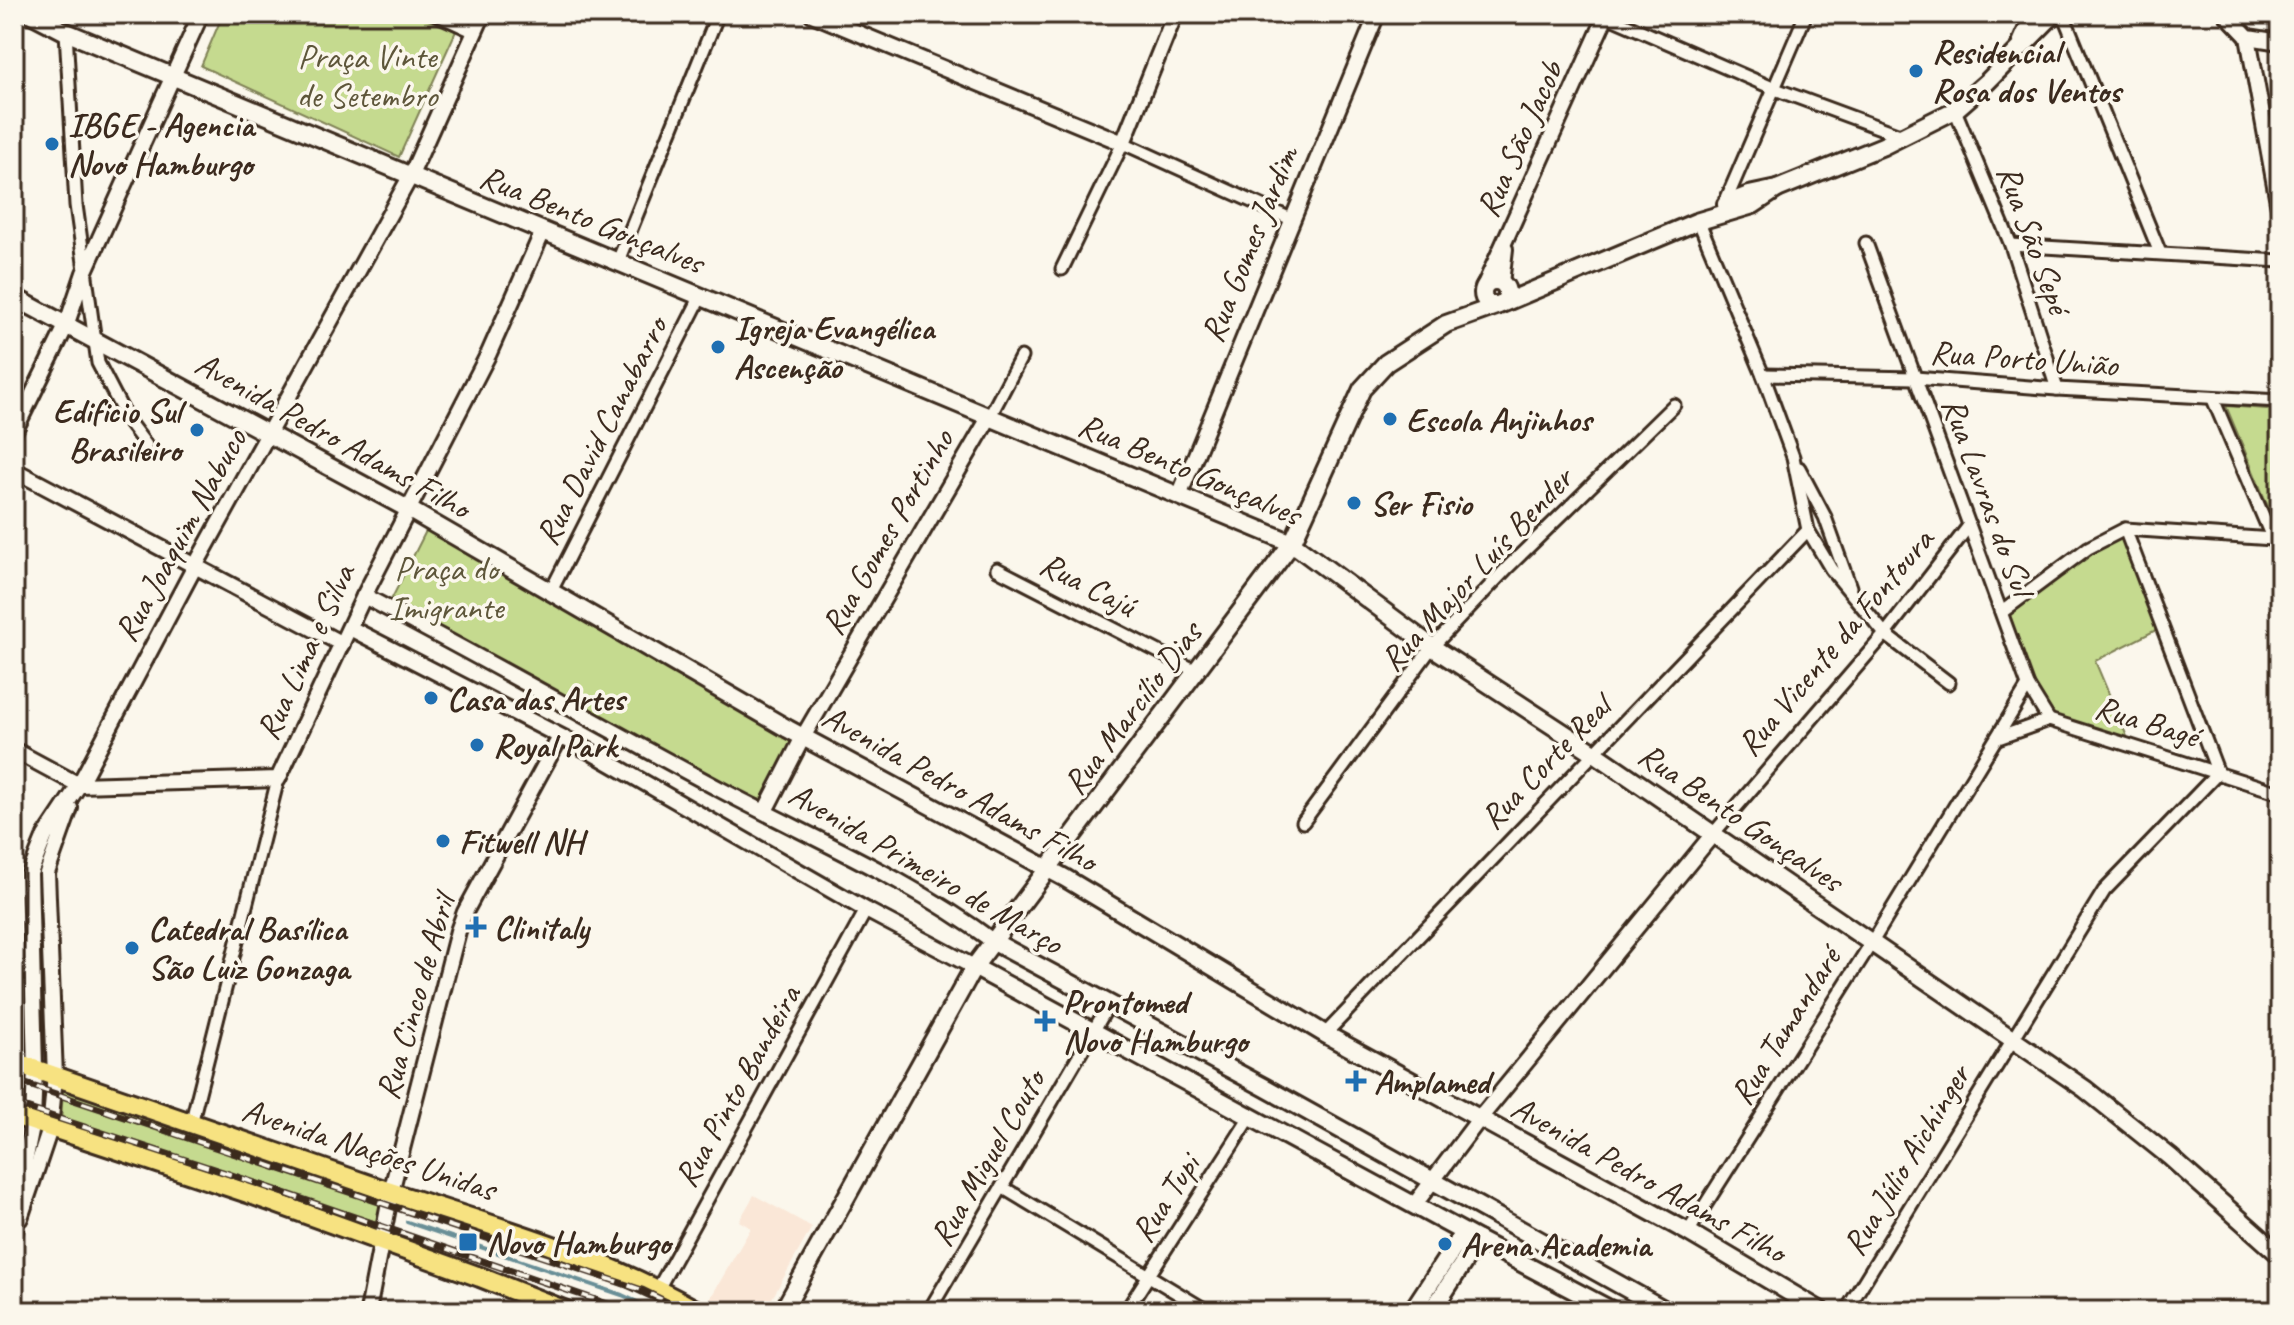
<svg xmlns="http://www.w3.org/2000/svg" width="2294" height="1325" font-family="Caveat,sans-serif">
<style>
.built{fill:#fae7d7}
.green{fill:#c5da8f;stroke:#808256;stroke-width:2}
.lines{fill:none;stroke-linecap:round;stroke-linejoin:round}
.stream{stroke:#698f97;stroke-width:4}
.minor-casing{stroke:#3b2a1e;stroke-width:17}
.tertiary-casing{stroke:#3b2a1e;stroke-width:20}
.secondary-casing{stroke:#3b2a1e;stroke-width:22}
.primary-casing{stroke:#3b2a1e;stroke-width:24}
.minor{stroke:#fbf7ec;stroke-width:11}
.tertiary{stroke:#fbf7ec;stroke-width:14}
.secondary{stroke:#fbf7ec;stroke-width:16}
.primary{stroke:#f7e281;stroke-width:18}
.rail-casing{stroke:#3b2a1e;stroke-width:7}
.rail{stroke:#fbf7ec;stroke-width:4;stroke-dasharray:12;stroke-linecap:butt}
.poi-dot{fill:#1f6fb2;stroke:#fbf7ec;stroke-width:3}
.labels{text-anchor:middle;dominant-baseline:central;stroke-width:7;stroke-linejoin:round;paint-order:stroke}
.poi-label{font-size:34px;font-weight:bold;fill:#3b2a1e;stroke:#fbf7ec;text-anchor:start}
.park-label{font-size:34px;fill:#5e563a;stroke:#fbf7ec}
.street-label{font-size:34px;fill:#3b2a1e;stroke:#fbf7ec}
</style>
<rect width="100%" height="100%" fill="#fbf7ec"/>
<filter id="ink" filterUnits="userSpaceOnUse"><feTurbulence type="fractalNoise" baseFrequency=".0125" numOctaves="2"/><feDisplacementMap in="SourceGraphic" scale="16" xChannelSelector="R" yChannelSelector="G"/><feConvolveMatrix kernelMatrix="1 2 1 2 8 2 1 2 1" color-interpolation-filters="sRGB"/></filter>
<g filter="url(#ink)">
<!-- built -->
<g class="built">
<polygon points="14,990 33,1007 35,1069 14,1063"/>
<polygon points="754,1195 812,1227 765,1311 703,1311 751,1228 739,1221"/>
</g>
<!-- green -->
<g class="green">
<polygon points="223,14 413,14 456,31 399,157 201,66"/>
<polygon points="2226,406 2280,410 2280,535"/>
<polygon points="427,529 798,738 764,801 729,789 389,604"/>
<polygon points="2122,535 2158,629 2095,661 2128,739 2053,716 2033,682 2007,614 2091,552"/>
<polygon points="63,1085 388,1199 383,1224 61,1125"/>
</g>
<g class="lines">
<!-- stream -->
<g class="stream">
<polyline points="14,1092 28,1096"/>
<polyline points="407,1222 622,1295 657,1311"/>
</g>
<defs>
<g id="minor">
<polyline points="436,14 475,32"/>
<polyline points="1602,14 1775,89 1905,137"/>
<polyline points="2063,14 2160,253"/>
<polyline points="66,32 76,205 98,363 128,421 146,445"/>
<polyline points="1955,110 2011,245 2057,389"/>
<polyline points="1724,205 1806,14"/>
<polyline points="1699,222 1763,375 1793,457 1808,530 1831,569 1885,634 1949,683"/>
<polyline points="1866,243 2028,686 2049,720"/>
<polyline points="2011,245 2280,261"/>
<polyline points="618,261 718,14"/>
<polyline points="1062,269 1123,143 1291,219"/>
<polyline points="1763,375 1915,378 2057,389 2280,401"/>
<polyline points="2213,399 2280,556"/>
<polyline points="990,416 1021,357"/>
<polyline points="1799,468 1825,517 1850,587"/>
<polyline points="997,569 1196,671"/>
<polyline points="551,591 701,296"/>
<polyline points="2002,612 2088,548 2125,529 2273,539"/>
<polyline points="1998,738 2049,720 2280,793"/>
<polyline points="1303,822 1432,647 1508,567 1674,405"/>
<polyline points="1713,834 1885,634 1968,527"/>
<polyline points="1325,1034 1808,530"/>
<polyline points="191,1124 278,779"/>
<polyline points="1002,1187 1207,1311"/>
<polyline points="1688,1232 1872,942 2028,686"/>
<polyline points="658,1289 866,910"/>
<polyline points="929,1311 1108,1006"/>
<polyline points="1126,1311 1251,1116"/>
<polyline points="1846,1311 2104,891 2218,773 2125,529"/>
</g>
<g id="tertiary">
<polyline points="812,14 1123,143 1175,14"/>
<polyline points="2226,14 2248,37 2280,42"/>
<polyline points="2248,37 2280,213"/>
<polyline points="1501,283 1505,249"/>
<polyline points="1484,287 1607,14"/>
<polyline points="14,432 66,326 84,273 201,14"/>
<polyline points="14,470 342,644"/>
<polyline points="1179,496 1377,14"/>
<path d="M364 596C485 659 603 727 723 791 814 839 911 880 994 942"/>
<polyline points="350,628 591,752 866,910 974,967"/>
<polyline points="14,750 79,785"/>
<polyline points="79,785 278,779 364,596 489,353 543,231"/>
<polyline points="765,811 803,737 990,416"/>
<polyline points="1415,1204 1480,1118 1713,834"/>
<polyline points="20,1218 50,1129 55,1076 47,873 70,808"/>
<polyline points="15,1231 18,1197 33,1122 35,1069 30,873 45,836 79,785 194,568 410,177 483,14"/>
<polyline points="368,1311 391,1192 458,931 465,912 560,737"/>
</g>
<g id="secondary">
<polyline points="31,14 66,32 1292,543 1432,647 1593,752 2085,1089 2170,1157 2280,1255"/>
<polyline points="2022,41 2034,14"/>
<polyline points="1726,204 1749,195 1777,189 1883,146 1955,110 1987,82 2054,14"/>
<circle cx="1495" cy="293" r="12"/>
<polyline points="14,297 408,509 788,729 1065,878 1325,1034 1688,1232 1821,1311"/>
<polyline points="994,942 1264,1087 1667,1311"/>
<polyline points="974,967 1478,1240 1613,1311"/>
<polyline points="783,1311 974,967 1292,543 1362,389 1386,363 1446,324 1499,305 1696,222 1753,205 1777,189"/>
<polyline points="1412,1311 1463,1233"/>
<polyline points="1432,1311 1478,1240"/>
</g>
<g id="primary">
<path d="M14 1062C138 1105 262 1149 387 1191 493 1226 599 1255 697 1311"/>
<polyline points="14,1115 248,1193 480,1277 566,1311"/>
</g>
</defs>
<!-- minor casing -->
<use href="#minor" class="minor-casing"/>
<!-- tertiary casing -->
<use href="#tertiary" class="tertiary-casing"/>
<!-- secondary casing -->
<use href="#secondary" class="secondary-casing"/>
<!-- primary casing -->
<use href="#primary" class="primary-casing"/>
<!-- minor -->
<use href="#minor" class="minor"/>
<!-- tertiary -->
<use href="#tertiary" class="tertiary"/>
<!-- secondary -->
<use href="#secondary" class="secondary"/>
<!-- primary -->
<use href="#primary" class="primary"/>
<defs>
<g id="rail">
<polyline points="14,1080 642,1290 685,1311"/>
<polyline points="14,1104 229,1174 628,1311"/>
</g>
</defs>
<!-- rail casing -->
<use href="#rail" class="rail-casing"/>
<!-- rail -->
<use href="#rail" class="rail"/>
</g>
</g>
<!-- markers -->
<g class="poi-dot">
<circle cx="1916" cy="71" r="8"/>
<circle cx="52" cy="144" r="8"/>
<circle cx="718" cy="347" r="8"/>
<circle cx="1390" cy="419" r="8"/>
<circle cx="197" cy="430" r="8"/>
<circle cx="1354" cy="503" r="8"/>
<circle cx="431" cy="698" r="8"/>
<circle cx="477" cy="745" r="8"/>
<circle cx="443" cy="841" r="8"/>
<path d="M472 915h8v8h8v8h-8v8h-8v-8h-8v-8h8z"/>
<circle cx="132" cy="948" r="8"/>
<path d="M1041 1009h8v8h8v8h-8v8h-8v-8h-8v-8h8z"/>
<path d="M1352 1069h8v8h8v8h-8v8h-8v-8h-8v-8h8z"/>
<rect x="458" y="1232" width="20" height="20" rx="4"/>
<circle cx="1445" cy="1244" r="8"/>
</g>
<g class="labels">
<!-- poi labels -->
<g class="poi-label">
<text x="1932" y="51">Residencial<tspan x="1932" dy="39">Rosa dos Ventos</tspan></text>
<text x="68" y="124">IBGE - Agencia<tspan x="68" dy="39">Novo Hamburgo</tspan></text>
<text x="734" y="327">Igreja Evangélica<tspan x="734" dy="39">Ascenção</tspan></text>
<text x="181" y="410" text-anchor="end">Edificio Sul<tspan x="181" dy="39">Brasileiro</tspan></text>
<text x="1406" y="419">Escola Anjinhos</text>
<text x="1370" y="503">Ser Fisio</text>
<text x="447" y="698">Casa das Artes</text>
<text x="493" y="745">Royal Park</text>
<text x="459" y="841">Fitwell NH</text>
<text x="494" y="927">Clinitaly</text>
<text x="148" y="928">Catedral Basílica<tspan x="148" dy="39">São Luiz Gonzaga</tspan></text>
<text x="1063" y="1001">Prontomed<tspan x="1063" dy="39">Novo Hamburgo</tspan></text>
<text x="1374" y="1081">Amplamed</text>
<text x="486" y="1242">Novo Hamburgo</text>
<text x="1461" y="1244">Arena Academia</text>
</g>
<!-- park labels -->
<g class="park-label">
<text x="367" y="56">Praça Vinte<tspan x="367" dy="39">de Setembro</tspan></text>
<text x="446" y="568">Praça do<tspan x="446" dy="39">Imigrante</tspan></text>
</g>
<!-- street labels -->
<g class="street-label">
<text transform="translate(1519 139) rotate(-66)">Rua São Jacob</text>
<text transform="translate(592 219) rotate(22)">Rua Bento Gonçalves</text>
<text transform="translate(2034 239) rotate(70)">Rua São Sepé</text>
<text transform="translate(1249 244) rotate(-68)">Rua Gomes Jardim</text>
<text transform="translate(2024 358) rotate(4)">Rua Porto União</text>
<text transform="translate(601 431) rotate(-63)">Rua David Canabarro</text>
<text transform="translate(333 435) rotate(29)">Avenida Pedro Adams Filho</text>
<text transform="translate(1190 469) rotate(23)">Rua Bento Gonçalves</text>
<text transform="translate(1988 496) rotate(70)">Rua Lavras do Sul</text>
<text transform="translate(887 532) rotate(-60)">Rua Gomes Portinho</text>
<text transform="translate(180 535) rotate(-61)">Rua Joaquim Nabuco</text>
<text transform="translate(1476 569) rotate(-47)">Rua Major Luís Bender</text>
<text transform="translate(1088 584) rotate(27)">Rua Cajú</text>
<text transform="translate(1835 642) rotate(-50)">Rua Vicente da Fontoura</text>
<text transform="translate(305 652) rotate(-65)">Rua Lima e Silva</text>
<text transform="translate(1132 708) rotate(-53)">Rua Marcílio Dias</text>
<text transform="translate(2147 721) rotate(17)">Rua Bagé</text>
<text transform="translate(1545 762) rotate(-46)">Rua Corte Real</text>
<text transform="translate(960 788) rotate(29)">Avenida Pedro Adams Filho</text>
<text transform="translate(1741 817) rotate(34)">Rua Bento Gonçalves</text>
<text transform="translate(926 868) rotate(30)">Avenida Primeiro de Março</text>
<text transform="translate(415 997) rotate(-74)">Rua Cinco de Abril</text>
<text transform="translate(1785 1026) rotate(-58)">Rua Tamandaré</text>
<text transform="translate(737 1086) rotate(-61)">Rua Pinto Bandeira</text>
<text transform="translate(369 1149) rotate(18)">Avenida Nações Unidas</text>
<text transform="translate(987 1158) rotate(-60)">Rua Miguel Couto</text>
<text transform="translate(1906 1160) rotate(-59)">Rua Júlio Aichinger</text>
<text transform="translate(1649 1179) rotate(29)">Avenida Pedro Adams Filho</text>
<text transform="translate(1165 1198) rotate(-57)">Rua Tupi</text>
</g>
</g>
<!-- margin -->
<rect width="2294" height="1325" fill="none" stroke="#fbf7ec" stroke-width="48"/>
<rect x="24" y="24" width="2246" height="1277" fill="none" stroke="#3b2a1e" stroke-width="3" filter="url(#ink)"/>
</svg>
